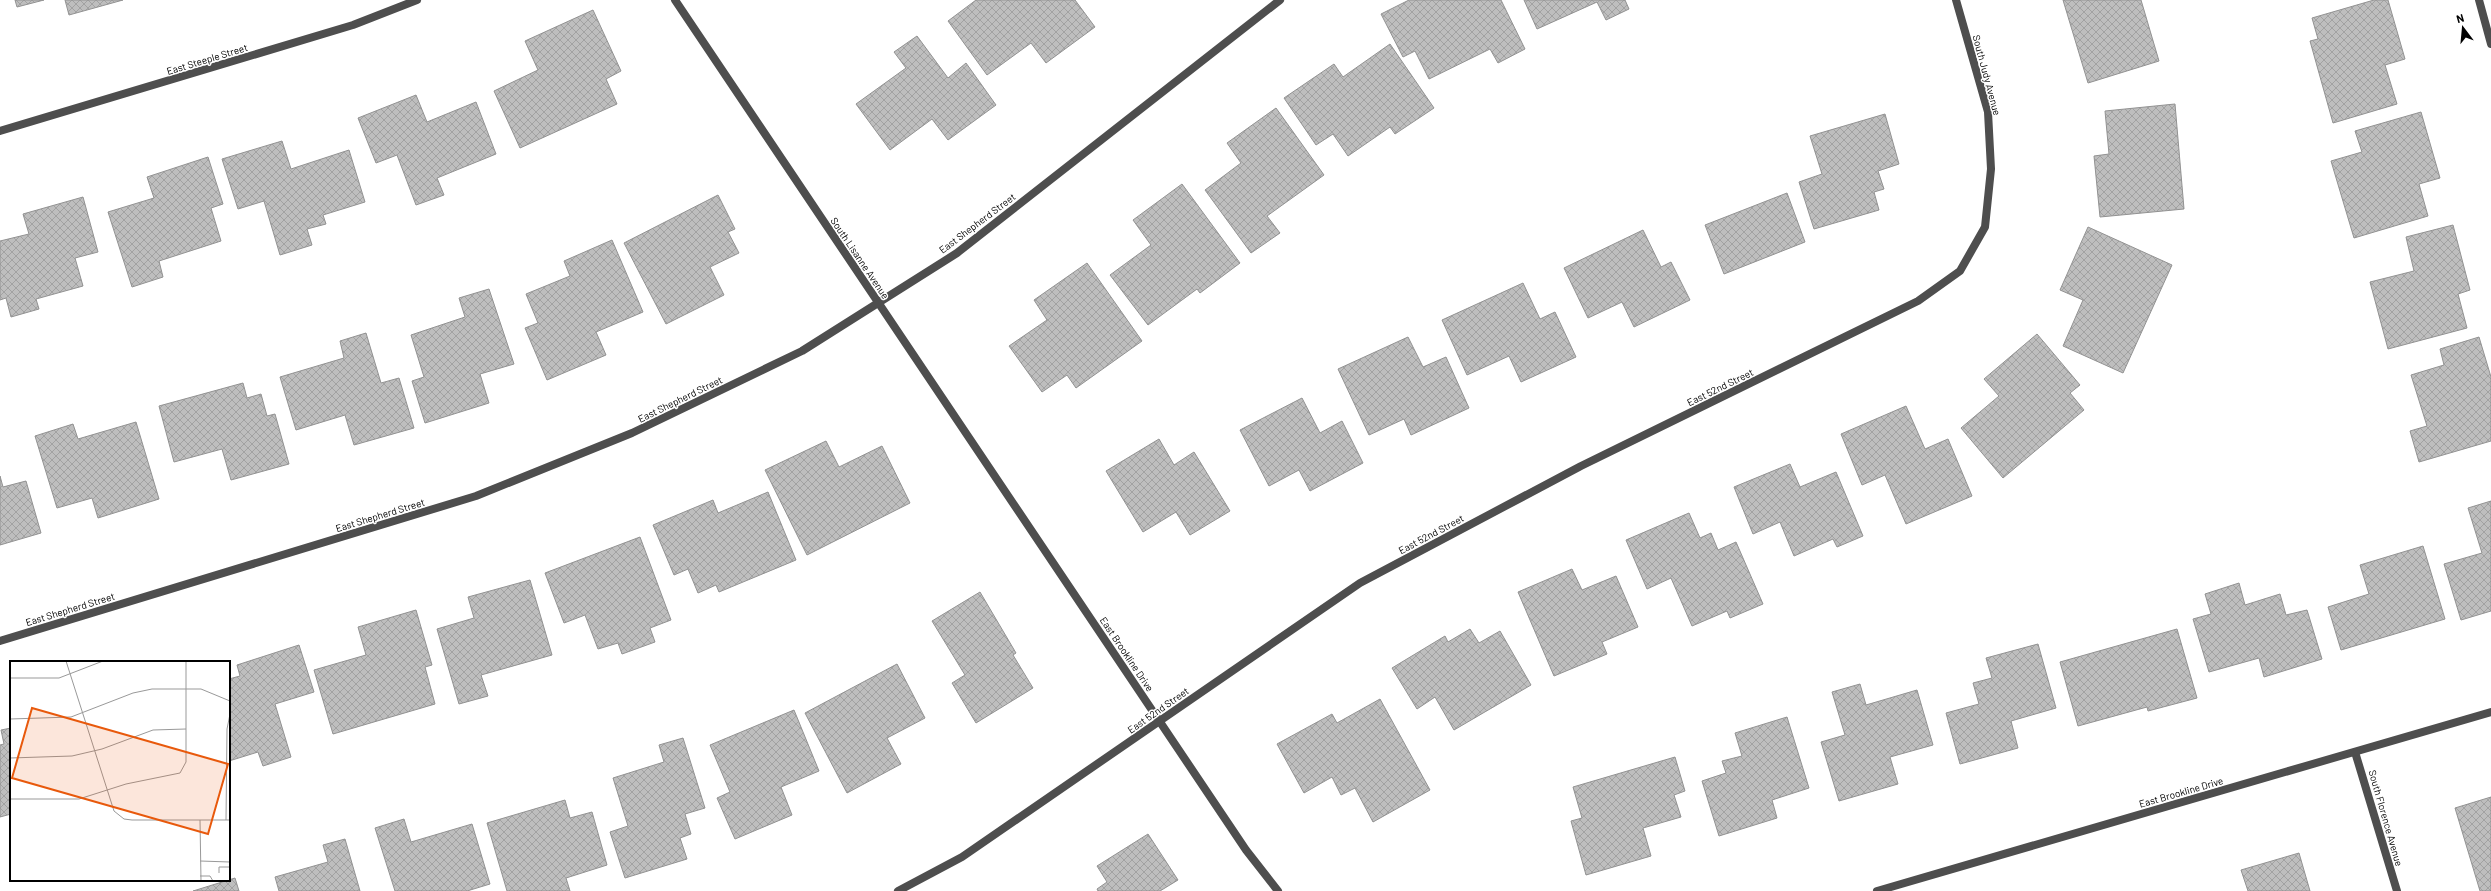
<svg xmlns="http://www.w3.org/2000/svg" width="2491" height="891" font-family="Barlow,sans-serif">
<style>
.building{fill:url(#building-cross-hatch);stroke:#929292}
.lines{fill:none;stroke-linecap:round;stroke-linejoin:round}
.minor{stroke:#4e4e4e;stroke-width:8}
.labels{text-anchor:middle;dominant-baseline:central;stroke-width:3;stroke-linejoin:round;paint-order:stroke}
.street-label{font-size:10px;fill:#000;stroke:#fff}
.inset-road{fill:none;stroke:#999;stroke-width:1}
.view{fill:#e8590c;fill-opacity:0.15;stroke:#e8590c;stroke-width:2}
.inset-edge{fill:none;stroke:#000;stroke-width:2}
</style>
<defs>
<pattern id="building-cross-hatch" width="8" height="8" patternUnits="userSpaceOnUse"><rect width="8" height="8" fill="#bebebe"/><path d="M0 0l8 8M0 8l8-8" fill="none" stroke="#a2a2a2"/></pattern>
</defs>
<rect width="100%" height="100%" fill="#fff"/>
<!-- building -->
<g class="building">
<polygon points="15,0 44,0 17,7"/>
<polygon points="65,0 123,0 69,15"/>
<polygon points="976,0 1075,0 1095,27 1046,63 1031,43 987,75 948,21"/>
<polygon points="1409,0 1501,0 1525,49 1498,63 1490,49 1429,79 1415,51 1403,57 1381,14"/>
<polygon points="1524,0 1625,0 1629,9 1606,20 1597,2 1537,29"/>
<polygon points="2063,0 2141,0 2159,61 2088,83"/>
<polygon points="2374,0 2388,0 2405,59 2385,65 2397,104 2333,123 2310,41 2318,39 2312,18"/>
<polygon points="593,10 621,71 606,79 617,104 520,148 494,91 538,70 525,41"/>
<polygon points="917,36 948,78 966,63 996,105 948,140 932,119 890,150 856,104 906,68 894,52"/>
<polygon points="1390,44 1434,108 1395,134 1390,127 1348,156 1333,134 1316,145 1284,98 1334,64 1343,77"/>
<polygon points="416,95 427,122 476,102 496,154 437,178 444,195 416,205 397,155 376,163 358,118"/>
<polygon points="2175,104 2184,209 2100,217 2094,156 2109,154 2105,111"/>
<polygon points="1276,108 1324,175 1267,216 1280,233 1251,253 1205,190 1241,163 1227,143"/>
<polygon points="2421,112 2440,178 2419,184 2428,216 2354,238 2331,161 2362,152 2355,131"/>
<polygon points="1885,114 1899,164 1878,171 1884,189 1874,192 1879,210 1814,229 1799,182 1822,174 1810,136"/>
<polygon points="282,141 291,169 349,150 365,202 323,215 326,224 307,229 312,245 280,255 264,201 238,209 222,159"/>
<polygon points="208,157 223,204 211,208 221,241 159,261 163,277 132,287 108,212 154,198 147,177"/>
<polygon points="1182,184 1240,263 1200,293 1197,289 1148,325 1110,275 1151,245 1133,220"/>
<polygon points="1787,193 1805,242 1724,274 1705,225"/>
<polygon points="718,195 735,229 728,232 739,253 710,267 724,295 666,324 624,243"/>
<polygon points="83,197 98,252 75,258 83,286 36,299 39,309 11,317 6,298 0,300 0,241 29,234 23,214"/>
<polygon points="2453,225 2470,290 2458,294 2467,328 2388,349 2370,282 2414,271 2406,237"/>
<polygon points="2088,227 2172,265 2123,373 2063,346 2083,300 2060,290"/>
<polygon points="1643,230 1661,267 1671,262 1690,300 1634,327 1622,302 1588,318 1564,268"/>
<polygon points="612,240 643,312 596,332 606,355 547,380 525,328 538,323 526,294 570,276 564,261"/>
<polygon points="1087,263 1142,341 1076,388 1067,375 1042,392 1009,346 1047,320 1034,300"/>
<polygon points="1523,283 1540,319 1555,312 1576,357 1521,382 1509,356 1467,375 1442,320"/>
<polygon points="489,289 514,364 480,374 489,403 425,423 412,381 424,377 411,335 465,317 459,298"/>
<polygon points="366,333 381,383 399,378 414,428 354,445 345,415 296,430 280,377 344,358 340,341"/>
<polygon points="2037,334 2080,385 2070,393 2084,410 2003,478 1961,428 1999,396 1984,379"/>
<polygon points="1408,337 1423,367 1446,357 1469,408 1411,435 1404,419 1369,435 1338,369"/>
<polygon points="2479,337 2491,377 2491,441 2419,462 2410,431 2427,426 2411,375 2444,365 2440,349"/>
<polygon points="243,383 247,398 261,394 267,416 275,414 289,464 231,480 222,449 174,462 159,406"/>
<polygon points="1302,398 1320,433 1342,421 1363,463 1310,491 1299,470 1269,486 1240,430"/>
<polygon points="1906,406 1925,449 1948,439 1972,496 1906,524 1885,475 1862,485 1841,434"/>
<polygon points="136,422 159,499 98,518 92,498 57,508 35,436 73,424 78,439"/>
<polygon points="1159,439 1174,465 1194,452 1230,511 1190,535 1176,512 1143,532 1106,471"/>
<polygon points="826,441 839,467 882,446 910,503 807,555 765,470"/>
<polygon points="1790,464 1800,487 1836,472 1863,536 1837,547 1833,539 1794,556 1780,522 1753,534 1734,487"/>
<polygon points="0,476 3,487 26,481 41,533 0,545"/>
<polygon points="768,492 796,560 719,592 716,585 698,593 688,569 674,575 653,525 713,500 718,513"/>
<polygon points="2491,501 2491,611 2461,620 2444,564 2482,553 2468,508"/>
<polygon points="1689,513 1700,538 1711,533 1718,550 1736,542 1763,604 1730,618 1727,611 1692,626 1671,578 1647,589 1626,540"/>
<polygon points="640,537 671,620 650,628 655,642 622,654 618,643 598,649 585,615 564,623 545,573"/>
<polygon points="2423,546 2445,619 2341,650 2328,607 2369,594 2360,565"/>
<polygon points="1572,569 1582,590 1616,576 1638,627 1602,642 1607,654 1554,676 1518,592"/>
<polygon points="530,580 552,655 481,675 488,696 459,704 437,629 474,618 468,597"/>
<polygon points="2239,583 2245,605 2280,594 2286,615 2307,610 2322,659 2264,677 2259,658 2209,672 2193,619 2211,614 2205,594"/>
<polygon points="980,592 1016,653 1013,655 1033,688 976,723 952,683 965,675 932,621"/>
<polygon points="416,610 432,665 425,667 435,704 333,734 314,670 366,655 358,627"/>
<polygon points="1470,629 1479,643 1500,631 1531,685 1454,730 1435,697 1417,709 1392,668 1445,636 1448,642"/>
<polygon points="2177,629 2197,698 2148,711 2147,707 2078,726 2060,662"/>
<polygon points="2038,644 2056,708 2011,721 2018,748 1960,764 1946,713 1979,704 1973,683 1992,678 1986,658"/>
<polygon points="299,645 314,692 275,704 291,757 263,766 258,752 229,761 229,679 240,676 237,665"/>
<polygon points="897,664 925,718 887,738 901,764 847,793 805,713"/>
<polygon points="1860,684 1866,705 1917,690 1933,745 1890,757 1898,784 1839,801 1821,742 1845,735 1832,692"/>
<polygon points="1380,699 1430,790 1373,822 1355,788 1341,795 1332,777 1304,793 1277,744 1332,714 1337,723"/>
<polygon points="794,710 819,771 781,787 792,815 735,839 717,798 730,792 710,745"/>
<polygon points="1787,717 1809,788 1772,800 1777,818 1719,836 1702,781 1726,773 1722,761 1742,756 1735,733"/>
<polygon points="11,728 11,814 0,817 0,745 4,744 1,730"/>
<polygon points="683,738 705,808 685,814 691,834 680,838 687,859 625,878 610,832 628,826 613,778 664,762 659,745"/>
<polygon points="1675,757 1685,791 1674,795 1681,817 1643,828 1651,856 1586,875 1571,821 1582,818 1573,787"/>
<polygon points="2491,797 2491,891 2480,891 2455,808"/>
<polygon points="565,800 570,818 592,812 607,865 566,878 570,891 507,891 487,823"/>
<polygon points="404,819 411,842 472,824 490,884 467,891 395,891 375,828"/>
<polygon points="1148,834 1178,880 1160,891 1098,891 1097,889 1107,882 1097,866"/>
<polygon points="345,839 360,891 279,891 275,877 328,862 323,845"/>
<polygon points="2299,853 2310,891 2248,891 2241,870"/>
<polygon points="235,878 239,891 193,891"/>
</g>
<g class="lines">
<!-- minor -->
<g class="minor">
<polyline points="675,0 1246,850 1278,891"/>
<polyline points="2479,0 2491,44"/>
<polyline points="0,131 353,25 417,0"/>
<polyline points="0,641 476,496 632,433 802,351 957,253 1280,0"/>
<polyline points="2355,752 2397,891"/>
<polyline points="898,891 962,857 1360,583 1581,466 1918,301 1960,271 1985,227 1991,169 1988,112 1956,0"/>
<polyline points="1877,891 2491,712"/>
</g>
</g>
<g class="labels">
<!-- street labels -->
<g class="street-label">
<text transform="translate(207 59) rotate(-17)">East Steeple Street</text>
<text transform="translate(1987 75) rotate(75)">South Judy Avenue</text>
<text transform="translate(977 223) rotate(-37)">East Shepherd Street</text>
<text transform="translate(860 258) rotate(56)">South Lisanne Avenue</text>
<text transform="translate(1720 387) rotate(-26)">East 52nd Street</text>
<text transform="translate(680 399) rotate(-26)">East Shepherd Street</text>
<text transform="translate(380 515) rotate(-17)">East Shepherd Street</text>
<text transform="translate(1431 534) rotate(-28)">East 52nd Street</text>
<text transform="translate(70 609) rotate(-17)">East Shepherd Street</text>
<text transform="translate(1127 654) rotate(56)">East Brookline Drive</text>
<text transform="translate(1158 710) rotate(-35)">East 52nd Street</text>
<text transform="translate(2181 792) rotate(-16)">East Brookline Drive</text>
<text transform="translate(2386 818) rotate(74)">South Florence Avenue</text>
</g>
</g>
<!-- overview -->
<g transform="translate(10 661)">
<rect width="220" height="220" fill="#fff"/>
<path class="inset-road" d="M56 0 104 150 114 158 122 159H220M0 17H49L93 0M0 58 61 56 123 32 142 28H191L220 40M0 97 62 95 92 88 143 69 176 68M0 138H69L116 123 170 112 176 101V0M190 159 191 220M216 159 217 68 220 53M190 200 220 201M209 212V206H220M190 215H200L203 220"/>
<path class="view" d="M22 47 218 103 198 173 2 117Z"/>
<rect width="220" height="220" class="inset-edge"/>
</g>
<!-- north arrow -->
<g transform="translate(2463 28) rotate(344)" stroke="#ffffff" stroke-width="3" paint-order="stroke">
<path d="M0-3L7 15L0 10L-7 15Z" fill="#000000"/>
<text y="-6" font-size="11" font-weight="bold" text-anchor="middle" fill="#000000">N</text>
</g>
</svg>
